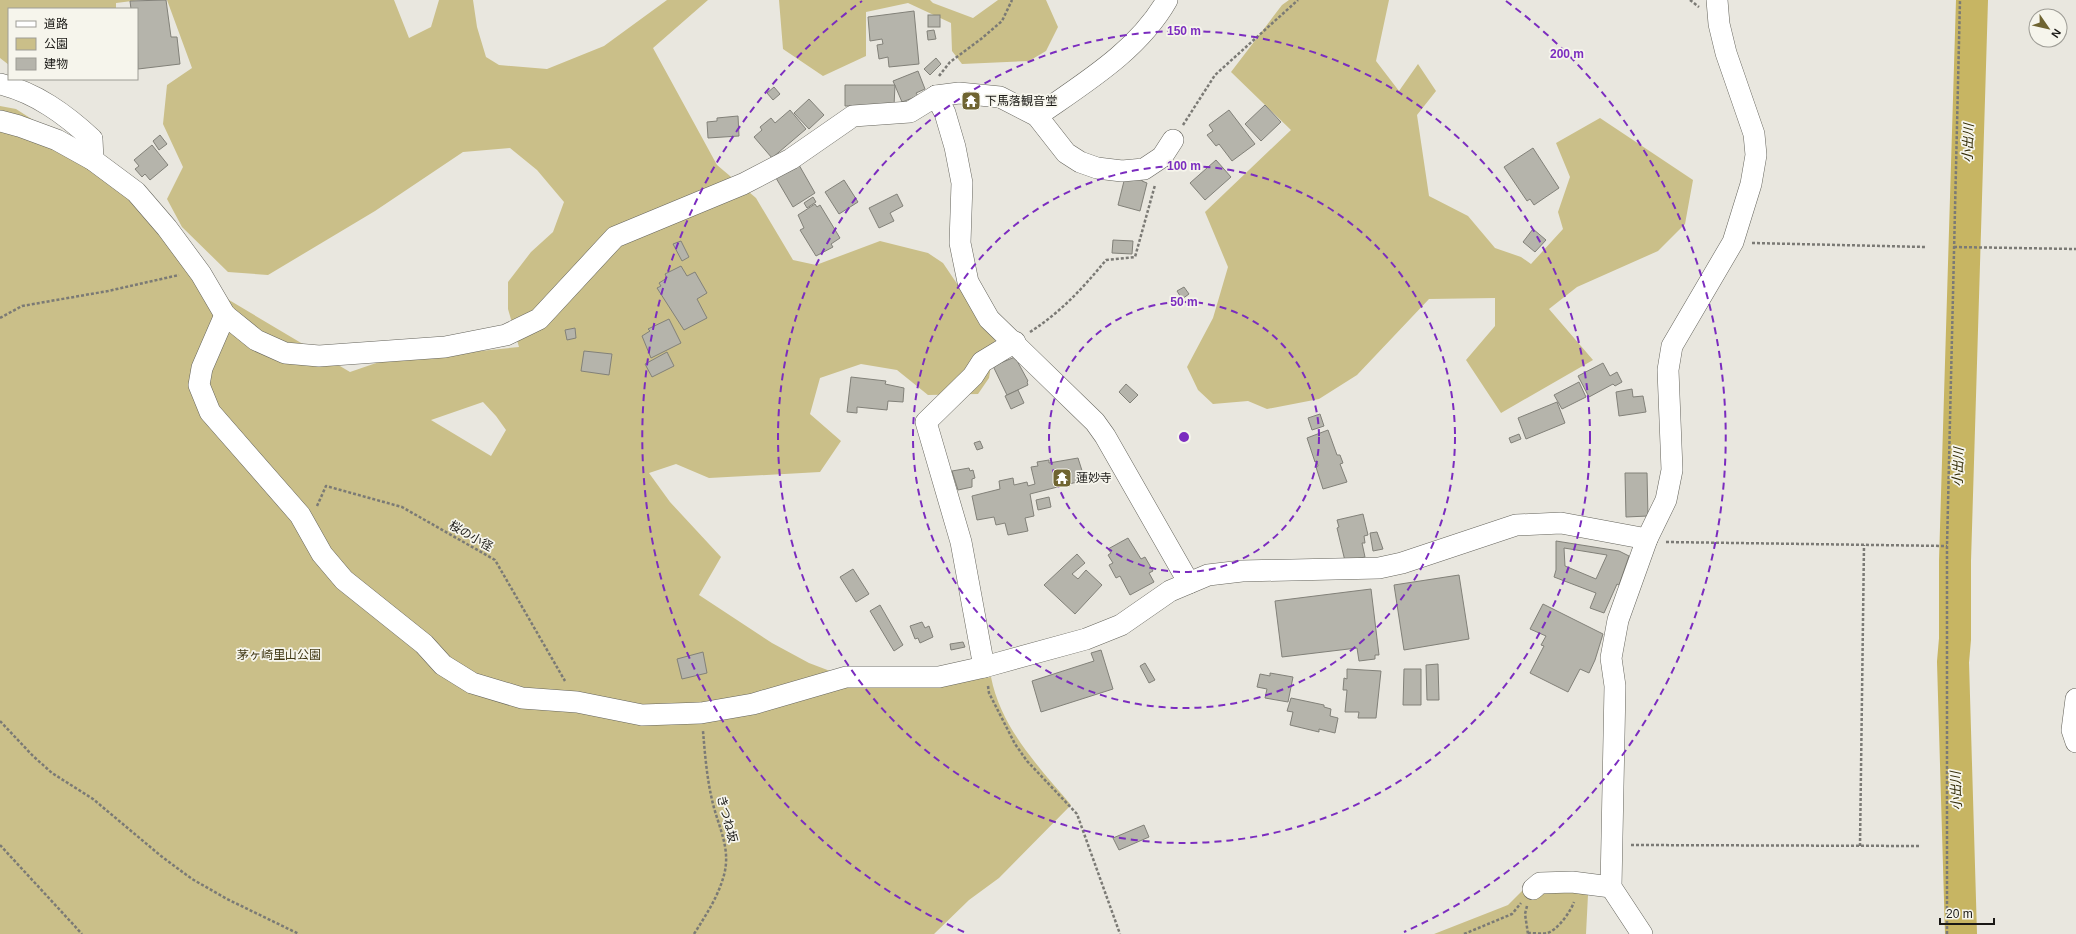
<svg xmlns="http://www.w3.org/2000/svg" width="2076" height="934" font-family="Helvetica,'Noto Sans JP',sans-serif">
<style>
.green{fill:#cabf89;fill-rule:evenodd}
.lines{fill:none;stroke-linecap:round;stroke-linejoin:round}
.river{stroke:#c7b563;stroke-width:32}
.building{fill:#b5b4ab;stroke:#828179;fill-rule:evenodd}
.minor-casing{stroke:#65645c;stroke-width:22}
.path{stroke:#7b7a75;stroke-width:2.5;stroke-dasharray:3 2;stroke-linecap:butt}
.minor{stroke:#fff;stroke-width:21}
.ring{fill:none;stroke:#7b2cbf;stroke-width:2;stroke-dasharray:7 5}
.labels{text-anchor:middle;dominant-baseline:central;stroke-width:3.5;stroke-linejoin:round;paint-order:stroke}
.poi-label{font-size:12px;fill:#191815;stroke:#f6f5ec;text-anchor:start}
.street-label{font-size:12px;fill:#191815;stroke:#f6f5ec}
.park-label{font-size:12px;fill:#413915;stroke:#f6f5ec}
.water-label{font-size:13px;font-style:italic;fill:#322b05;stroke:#f6f5ec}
.centre{fill:#7b2cbf;stroke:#f6f5ec;stroke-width:2}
.ring-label{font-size:12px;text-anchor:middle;font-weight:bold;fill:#7b2cbf;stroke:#f6f5ec;stroke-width:3.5;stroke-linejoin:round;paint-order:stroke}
</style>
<rect width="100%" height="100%" fill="#e9e7df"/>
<!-- green -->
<g class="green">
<polygon points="0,0 140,0 116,3 116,9 9,9 9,65 0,58"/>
<path d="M167 0H394L409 38 431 27 439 0H473L477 27 486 57 499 65 547 69 604 46 667 0H708L653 48 717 165 756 198 793 260 816 265 880 241 928 253 943 263 995 340 989 378 978 394 928 395 897 370 861 364 820 378 810 414 841 441 820 472 709 478 676 464 649 473 670 502 721 557 699 595 772 643 809 663 867 685 958 682 991 677C1001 728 1038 766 1071 805L999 878 969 900 934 934H0V106L16 109 83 152 207 271 229 300 350 372 382 361 519 347 508 309V282L531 252 553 232 564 202 537 170 510 148 463 152 375 211 268 275 228 272 182 227 167 199 183 167 163 124 167 85 192 68ZM483 402 496 416 506 430 491 456 431 420Z"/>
<polygon points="779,0 930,0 933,3 973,18 998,0 1046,0 1058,27 1046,51 1029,61 962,64 952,51 951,23 908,3 866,12 866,56 823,76 783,49"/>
<polygon points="1289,0 1389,0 1376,61 1399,91 1418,64 1436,91 1417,115 1429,196 1468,216 1495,248 1521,257 1531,264 1563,229 1558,212 1570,177 1556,143 1600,118 1693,180 1685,224 1658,251 1577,287 1549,309 1593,360 1501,413 1466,360 1495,326 1495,298 1429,299 1357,375 1319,399 1267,409 1248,401 1213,404 1198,390 1187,367 1213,318 1228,267 1205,212 1291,130 1231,72 1282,5"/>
<polygon points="1589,875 1586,934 1434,934 1508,905 1537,876"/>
</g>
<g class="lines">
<!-- river -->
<polyline class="river" points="1961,934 1953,662 1955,639 1955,561 1972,0"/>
</g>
<!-- building -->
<g class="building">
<polygon points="166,0 171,37 177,37 180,64 138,69 137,9 131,9 130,1"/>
<polygon points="914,11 919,64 889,67 888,57 879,59 877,45 883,44 882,39 870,41 868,17"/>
<rect x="928" y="15" width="12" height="12"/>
<polygon points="934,30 936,39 928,40 927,31"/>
<polygon points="936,58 941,64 930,75 924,69"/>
<polygon points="918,71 925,89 916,93 918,96 902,102 893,81"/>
<polygon points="845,85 895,85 894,106 845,106"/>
<polygon points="774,87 780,94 773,100 767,93"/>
<polygon points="809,99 824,115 809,129 794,113"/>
<polygon points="1265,105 1281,122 1261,141 1245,124"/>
<polygon points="790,110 806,129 772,158 754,137 762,130 760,127 771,118 775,123"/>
<polygon points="1229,110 1255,144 1232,161 1219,144 1216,146 1207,135 1213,131 1209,125"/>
<polygon points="738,116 739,136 708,138 707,122 717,121 717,118"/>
<polygon points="160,135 167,144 159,150 153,141"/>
<polygon points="152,145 168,165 150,180 145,174 142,177 135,169 139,166 134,160"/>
<polygon points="1533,148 1559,188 1534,205 1530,199 1527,201 1504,167"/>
<polygon points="1216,160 1231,177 1205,200 1190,183"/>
<polygon points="799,165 815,193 793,207 776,178"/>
<polygon points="1125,177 1142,180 1142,181 1147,183 1140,211 1118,205"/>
<polygon points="844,180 858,202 839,214 825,192"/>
<polygon points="897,194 903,206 890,213 894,221 879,228 869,208"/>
<polygon points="813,197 816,202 807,208 804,203"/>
<polygon points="815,204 817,207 820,205 840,238 831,244 833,247 816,256 800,230 804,228 798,215"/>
<polygon points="1533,229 1546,240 1535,252 1523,242"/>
<polygon points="1113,240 1133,241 1132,254 1112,253"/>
<polygon points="681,241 689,257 682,261 673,244"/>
<polygon points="681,266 687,276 695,272 707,293 697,299 707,318 684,330 657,288 661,286 659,283 667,278 665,274"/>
<polygon points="1184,287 1189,294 1182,299 1177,291"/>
<polygon points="669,319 681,343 651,358 642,336 650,331 648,329"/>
<polygon points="575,328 576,338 567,340 565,330"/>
<polygon points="584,351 612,354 609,375 581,371"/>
<polygon points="667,352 674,366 652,377 645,364"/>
<polygon points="1015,357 1028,381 1027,382 1028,385 1007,395 993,366"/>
<polygon points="1603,363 1610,376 1617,372 1622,382 1615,386 1613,384 1589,397 1578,376"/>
<polygon points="851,377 886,381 885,384 904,388 903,402 888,401 887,410 857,407 857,413 847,412"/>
<polygon points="1579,382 1586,397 1562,409 1554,395"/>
<polygon points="1126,384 1138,395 1130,403 1119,392"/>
<polygon points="1632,389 1633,397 1643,396 1646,412 1619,416 1616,392"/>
<polygon points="1018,390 1024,403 1011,409 1005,396"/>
<polygon points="1557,402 1565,423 1526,439 1518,418"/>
<polygon points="1320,414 1324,426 1312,430 1308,418"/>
<polygon points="1328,430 1337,455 1340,455 1343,463 1340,464 1347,482 1323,489 1316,467 1318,466 1317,461 1315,462 1307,438"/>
<polygon points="1519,434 1521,439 1511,443 1509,438"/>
<polygon points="980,441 983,448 977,450 974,443"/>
<polygon points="1078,458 1085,480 1030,494 1034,516 1025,518 1028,531 1008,535 1005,523 996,525 994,517 977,520 972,496 1000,489 999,481 1013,478 1014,485 1027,482 1028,486 1035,484 1031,467 1038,466 1037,462 1049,460 1049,463"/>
<polygon points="969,468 970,471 973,470 975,478 972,479 972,487 958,490 952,471"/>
<polygon points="1625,473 1647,473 1648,516 1626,517"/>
<polygon points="1049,497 1051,507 1038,510 1036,500"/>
<polygon points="1363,514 1368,535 1364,536 1365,543 1362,543 1365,557 1345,561 1337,528 1339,527 1337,520"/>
<polygon points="1377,532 1383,549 1373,551 1370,533"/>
<polygon points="1128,538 1141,559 1145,557 1153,571 1149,573 1154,582 1130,595 1120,576 1116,578 1109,565 1113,563 1108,555 1111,553 1108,549"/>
<path d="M1556 541 1619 551 1629 556 1619 585 1617 584 1604 613 1590 608 1596 593 1554 577 1556 570ZM1564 548 1607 555 1596 579 1565 566Z"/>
<polygon points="1077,554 1085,563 1072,574 1078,579 1086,570 1102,585 1075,614 1044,585"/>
<polygon points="853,569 869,594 856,602 840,577"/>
<polygon points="1459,575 1469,639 1404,650 1394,585"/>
<polygon points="1371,589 1379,655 1375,655 1375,659 1359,661 1357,648 1282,657 1275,601"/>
<polygon points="1543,604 1603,634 1595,660 1589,673 1580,669 1568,692 1530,673 1544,646 1541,645 1546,636 1530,629"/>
<polygon points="880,605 903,645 894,651 870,611"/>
<polygon points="922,622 925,628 929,626 933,637 920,643 918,638 915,639 910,626"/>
<polygon points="963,642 965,647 951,650 950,644"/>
<polygon points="1101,650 1113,689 1041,712 1032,681 1094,661 1091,653"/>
<polygon points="703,652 707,673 682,679 677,659"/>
<polygon points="1145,663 1155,680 1149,683 1140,666"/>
<polygon points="1438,664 1439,700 1427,700 1426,665"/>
<polygon points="1347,669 1381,671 1376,718 1358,718 1359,712 1345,712 1347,690 1343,690 1344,678 1347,679"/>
<polygon points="1404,669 1421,669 1421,705 1403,705"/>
<polygon points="1270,673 1293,677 1288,702 1265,698 1267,689 1257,687 1260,674 1270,676"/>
<polygon points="1291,698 1324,705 1324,707 1331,709 1330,716 1338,718 1335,733 1319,729 1319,732 1290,725 1293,712 1287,711"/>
<polygon points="1144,825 1149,837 1119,850 1113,838"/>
</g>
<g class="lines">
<defs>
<g id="minor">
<path d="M0 84C36 93 65 114 92 139L93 160"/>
<polyline points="936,96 945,113 955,147 962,183 960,243 968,282 989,319 1095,422 1105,436 1189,583"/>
<path d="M1037 116C1084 83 1138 51 1167 0"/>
<polyline points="0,121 19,126 57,140 93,160 136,192 167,228 201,274 225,315 256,340 285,353 319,356 445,347 506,335 539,319 615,237 743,184 791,159 853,116 910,112 936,96 959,93 1000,97 1037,116 1066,153 1080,162 1097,168 1122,171 1144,169 1162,157 1173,140"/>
<polyline points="225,315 202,368 199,385 210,412 300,515 322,554 344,580 424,644 443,665 472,683 522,698 577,702 642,715 701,713 753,704 846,677 939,677 984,667 1086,639 1121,625 1170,591 1208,575 1242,571 1379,568 1402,563 1516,525 1561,523 1647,539"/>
<polyline points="984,667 961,542 926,422 973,376 982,362 1015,342"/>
<polyline points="2076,699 2072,730 2076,742"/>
<polyline points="1533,889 1540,883 1572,882 1611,887"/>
<polyline points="1642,934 1611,887 1615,686 1611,658 1618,620 1647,539 1666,500 1672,470 1668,370 1672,346 1733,242 1751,184 1756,155 1754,134 1726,53 1719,24 1717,0"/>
</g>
</defs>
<!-- minor casing -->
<use href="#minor" class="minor-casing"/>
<!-- path -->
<g class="path">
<polyline points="1690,0 1699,7"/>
<polyline points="939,76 950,62 981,39 1002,21 1012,0"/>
<polyline points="1183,125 1215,75 1298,0"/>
<polyline points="1752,243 1926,247"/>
<polyline points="1954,247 2076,249"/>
<polyline points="0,318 22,306 108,291 179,275"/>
<path d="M1030 332C1061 312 1083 288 1106 260L1135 257 1155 185"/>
<polyline points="317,506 326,486 402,507 495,560 565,681"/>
<polyline points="1666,542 1947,546"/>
<polyline points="988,686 989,693 1015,744 1027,761 1077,814 1120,934"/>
<polyline points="0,721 33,756 52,773 93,799 161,856 192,879 227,899 299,934"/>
<polyline points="0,845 82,934"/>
<polyline points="1631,845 1921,846"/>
<polyline points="1860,846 1864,545"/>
<polyline points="1527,906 1525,914 1528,934"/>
<path d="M1528 933C1534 933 1542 934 1547 933 1557 931 1571 911 1574 902"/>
<path d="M694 934C706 915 718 897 724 875 731 849 719 828 713 804 707 780 705 755 703 731"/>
<polyline points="1464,934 1512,914 1521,903"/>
<polyline points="1947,934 1947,546 1960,0"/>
</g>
<!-- minor -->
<use href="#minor" class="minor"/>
</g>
<!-- distance rings -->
<g class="ring">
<circle cx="1184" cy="437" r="135"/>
<circle cx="1184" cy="437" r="271"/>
<circle cx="1184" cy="437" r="406"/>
<path d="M964 932A542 542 0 0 1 862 1M1506 1A542 542 0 0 1 1404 932"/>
</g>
<!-- icons -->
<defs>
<symbol id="temple-square" viewBox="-11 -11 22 22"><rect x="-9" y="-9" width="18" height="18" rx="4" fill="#6f6431" stroke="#f6f5ec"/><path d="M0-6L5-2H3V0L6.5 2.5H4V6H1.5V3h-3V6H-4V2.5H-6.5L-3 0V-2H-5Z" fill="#fff"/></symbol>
</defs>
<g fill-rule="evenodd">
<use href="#temple-square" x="960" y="90" width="22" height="22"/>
<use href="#temple-square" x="1051" y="467" width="22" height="22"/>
</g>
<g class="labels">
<!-- poi labels -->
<g class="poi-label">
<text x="985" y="101">下馬落観音堂</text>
<text x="1076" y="478">蓮妙寺</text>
</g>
<!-- street labels -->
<g class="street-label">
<text transform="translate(471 536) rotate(30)">桜の小径</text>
<text transform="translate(727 819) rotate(75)">きつね坂</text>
</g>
<!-- park labels -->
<g class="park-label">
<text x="279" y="655">茅ヶ崎里山公園</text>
</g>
<!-- water labels -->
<g class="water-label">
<text transform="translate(1968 143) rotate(-88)">小出川</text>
<text transform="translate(1958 467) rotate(-88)">小出川</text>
<text transform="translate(1956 791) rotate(-92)">小出川</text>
</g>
</g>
<circle cx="1184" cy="437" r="6" class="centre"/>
<g class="ring-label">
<text x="1184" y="35">150 m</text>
<text x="1567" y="58">200 m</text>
<text x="1184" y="170">100 m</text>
<text x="1184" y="306">50 m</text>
</g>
<!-- legend -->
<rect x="8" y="8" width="130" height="72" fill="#f6f5ec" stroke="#9e9d96"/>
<rect x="16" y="21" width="20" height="6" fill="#ffffff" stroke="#9e9d96"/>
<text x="44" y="28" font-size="12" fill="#191815">道路</text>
<rect x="16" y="38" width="20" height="12" fill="#cabf89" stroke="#9e9d96"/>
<text x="44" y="48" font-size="12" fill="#191815">公園</text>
<rect x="16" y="58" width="20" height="12" fill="#b5b4ab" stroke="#9e9d96"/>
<text x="44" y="68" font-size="12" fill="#191815">建物</text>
<!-- north arrow -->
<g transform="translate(2048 28) rotate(124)"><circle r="19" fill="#f6f5ec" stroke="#9e9d96"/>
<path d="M0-3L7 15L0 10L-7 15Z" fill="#6f6431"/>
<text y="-6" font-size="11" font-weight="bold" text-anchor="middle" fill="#191815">N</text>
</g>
<!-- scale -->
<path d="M1940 918v6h54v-6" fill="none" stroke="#191815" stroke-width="2"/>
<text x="1946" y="918" font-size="12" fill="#191815" stroke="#f6f5ec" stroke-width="3" paint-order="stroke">20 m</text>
</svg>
